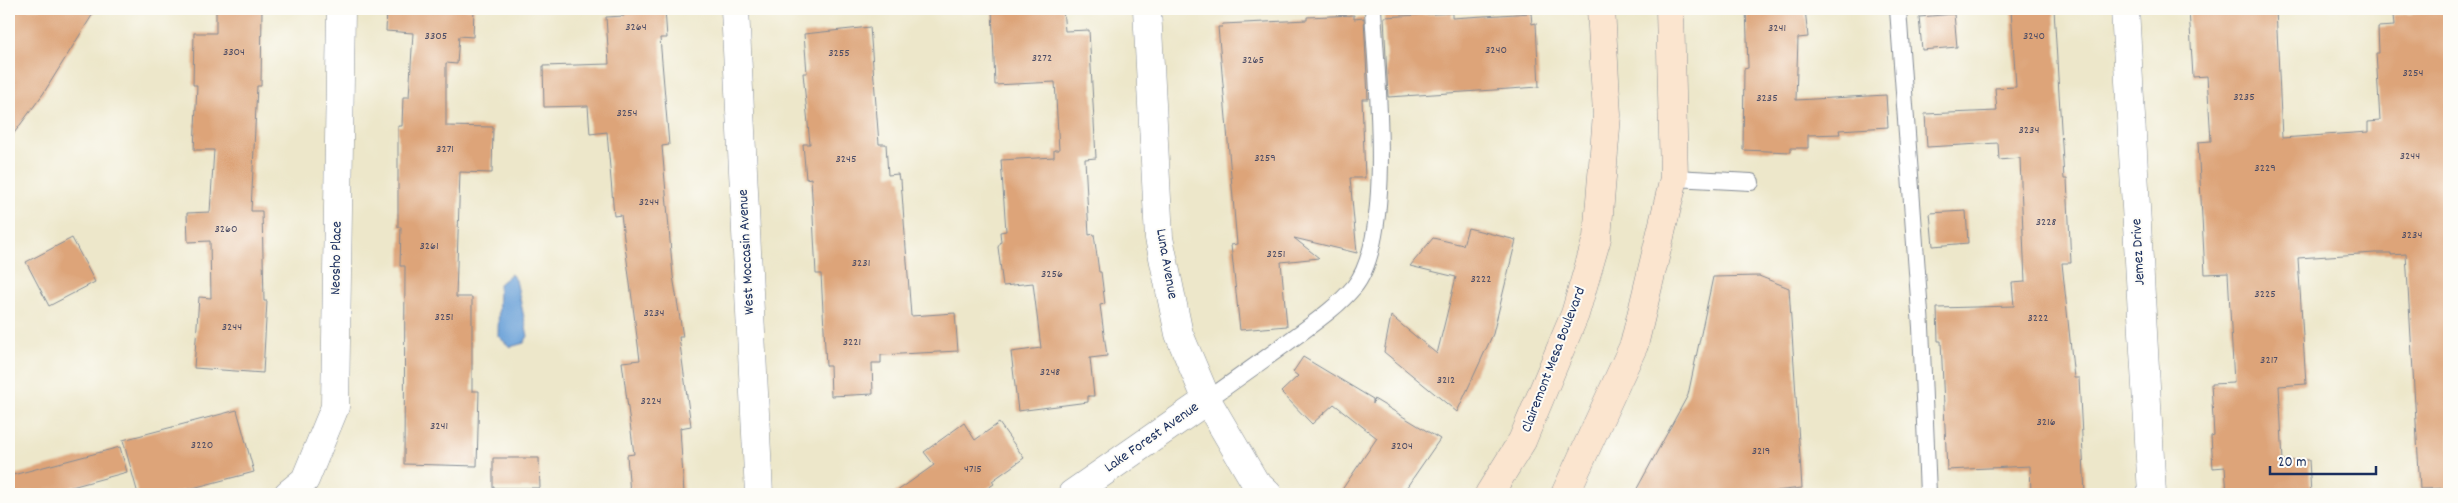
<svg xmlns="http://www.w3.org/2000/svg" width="2458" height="503" font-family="Dekko,sans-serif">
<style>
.water{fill:#6ba1d8;stroke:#43689b}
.building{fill:#dda479}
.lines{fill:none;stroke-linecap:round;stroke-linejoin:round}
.lane-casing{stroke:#848b94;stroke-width:18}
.street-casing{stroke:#848b94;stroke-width:29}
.secondary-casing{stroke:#848b94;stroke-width:29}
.lane{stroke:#fff;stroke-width:16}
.street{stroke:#fff;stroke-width:28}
.secondary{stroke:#fbe5cf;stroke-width:28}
.labels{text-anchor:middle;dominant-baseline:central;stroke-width:4;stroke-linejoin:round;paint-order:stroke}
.number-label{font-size:12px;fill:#4c4c65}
.street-label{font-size:15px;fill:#1b2f5e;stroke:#fdfcf7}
</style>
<rect width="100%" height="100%" fill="#fdfcf7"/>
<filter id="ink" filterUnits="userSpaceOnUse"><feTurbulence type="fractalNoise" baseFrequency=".02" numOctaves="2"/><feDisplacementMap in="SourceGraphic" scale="10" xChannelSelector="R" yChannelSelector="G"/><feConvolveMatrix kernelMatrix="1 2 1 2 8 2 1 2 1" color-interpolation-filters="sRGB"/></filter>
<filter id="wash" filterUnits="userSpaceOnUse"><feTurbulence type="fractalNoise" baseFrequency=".0096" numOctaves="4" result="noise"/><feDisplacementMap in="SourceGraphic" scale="20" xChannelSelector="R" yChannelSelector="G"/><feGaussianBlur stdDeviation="1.12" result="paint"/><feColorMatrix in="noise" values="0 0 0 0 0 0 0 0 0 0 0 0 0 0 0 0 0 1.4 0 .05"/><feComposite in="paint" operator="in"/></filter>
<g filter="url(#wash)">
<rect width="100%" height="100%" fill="#ede7ca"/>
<!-- water -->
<polygon class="water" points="511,274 516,280 528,336 524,343 510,347 498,336 499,284"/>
<g id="blocks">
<!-- building -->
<g class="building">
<polygon points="16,9 96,9 43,94 9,140 9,20"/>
<polygon points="216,9 262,9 261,86 257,86 251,211 262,211 264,301 267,301 263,373 194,368 199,297 211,298 210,241 188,242 187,213 210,212 214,150 194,150 197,85 193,85 194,33 216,33"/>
<polygon points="387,9 474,9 473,37 459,36 457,64 446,63 446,126 493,127 492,173 460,172 456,297 472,297 472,391 479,391 477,466 404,464 405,266 400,266 401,227 398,227 398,126 402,126 403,97 409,97 413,33 386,31"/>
<polygon points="623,9 665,9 667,38 660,38 669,145 662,146 673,276 683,337 679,337 691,426 680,428 684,494 630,494 627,455 634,454 622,362 640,360 621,215 614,216 607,132 590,134 588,106 544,107 543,66 609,64 606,17 624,16"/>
<polygon points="992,9 1063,9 1065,31 1089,30 1096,158 1085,159 1089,235 1094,234 1099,272 1101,272 1105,304 1100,305 1107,356 1090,358 1094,396 1088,396 1088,402 1018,411 1011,352 1041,348 1033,283 1003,286 998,247 1001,242 1000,232 1006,231 1001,160 1054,157 1054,150 1059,150 1055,82 995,85"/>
<polygon points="1746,9 1805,9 1808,37 1798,38 1796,100 1886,95 1888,127 1839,130 1840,134 1808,135 1808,148 1791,148 1791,152 1743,150 1744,69 1748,68 1748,66"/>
<polygon points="2011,9 2054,9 2064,179 2067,179 2071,263 2062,263 2074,378 2079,378 2085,494 2031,494 2030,466 1947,470 1941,341 1938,341 1937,308 2014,306 2012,283 2025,282 2020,158 1999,160 1998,143 1927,147 1925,114 1997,111 1995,88 2016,87"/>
<polygon points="2189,9 2276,9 2282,138 2368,132 2368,122 2380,121 2376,53 2379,53 2378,27 2394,26 2393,15 2449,12 2449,488 2420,489 2406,254 2391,255 2391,253 2375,253 2298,258 2306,384 2279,386 2283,461 2309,460 2311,494 2227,494 2225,467 2213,468 2211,436 2214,435 2211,384 2234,383 2228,273 2205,274 2198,142 2211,141 2207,76 2193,77"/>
<polygon points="1452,13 1452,18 1531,13 1532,24 1536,23 1539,87 1388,97 1384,17"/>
<polygon points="1954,14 1957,47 1922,50 1919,17"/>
<polygon points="1354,15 1354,19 1364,18 1368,99 1362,99 1365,178 1350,178 1357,253 1294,238 1319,258 1281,262 1287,326 1240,330 1231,245 1237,244 1218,27 1222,27 1223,24 1307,20 1307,17"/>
<polygon points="870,27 879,144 886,144 888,175 898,174 899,180 901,180 911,316 955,313 958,351 881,355 881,363 872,363 873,394 831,396 830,366 826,366 821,274 816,274 811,178 806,179 803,144 810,144 803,73 807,73 804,34"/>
<polygon points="1966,211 1968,243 1933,246 1930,213"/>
<polygon points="1468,228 1516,240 1493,334 1457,412 1384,352 1391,316 1437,354 1456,277 1410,266 1433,238 1463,245"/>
<polygon points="72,238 95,282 49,306 26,262"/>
<polygon points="1759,276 1789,288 1802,488 1776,491 1772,494 1634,494 1688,395 1713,277"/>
<polygon points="1303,357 1373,399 1373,404 1374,399 1440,439 1402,494 1339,494 1377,438 1334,404 1312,424 1281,392 1298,376 1293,372"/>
<polygon points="237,410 254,472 170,494 138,494 123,440"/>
<polygon points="964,423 975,440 999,423 1024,458 992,481 994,484 979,494 893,494 934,465 924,452"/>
<polygon points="120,447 127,472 68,488 70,494 9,494 9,476"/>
<polygon points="493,458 539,458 540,488 493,488"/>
</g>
</g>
</g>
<g filter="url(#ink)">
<use href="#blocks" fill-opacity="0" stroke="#848b94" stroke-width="1"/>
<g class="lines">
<defs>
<g id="lane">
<polyline points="1898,9 1921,327 1928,494"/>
<polyline points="1674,178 1751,182"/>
<path d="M1207 400C1238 378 1269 356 1299 334 1318 320 1338 306 1354 287 1395 237 1376 75 1373 9"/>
</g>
<g id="street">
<polyline points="735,9 759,494"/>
<polyline points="1147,9 1159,238 1179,334 1207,400 1255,482 1268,494"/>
<polyline points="2125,9 2152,494"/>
<polyline points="288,494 305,480 335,407 341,9"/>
<polyline points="1072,494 1207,400"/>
</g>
<g id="secondary">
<polyline points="1489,494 1522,441 1575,314 1597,238 1607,115 1601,9"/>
<polyline points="1565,494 1634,345 1674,178 1670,9"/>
</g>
</defs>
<!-- lane casing -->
<use href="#lane" class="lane-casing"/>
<!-- street casing -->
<use href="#street" class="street-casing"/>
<!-- secondary casing -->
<use href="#secondary" class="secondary-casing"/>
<!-- lane -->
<use href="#lane" class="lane"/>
<!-- street -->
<use href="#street" class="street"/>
<!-- secondary -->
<use href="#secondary" class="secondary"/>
</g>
</g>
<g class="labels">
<!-- number labels -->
<g class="number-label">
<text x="636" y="27">3264</text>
<text x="1777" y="28">3241</text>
<text x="436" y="36">3305</text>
<text x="2034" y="36">3240</text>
<text x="1496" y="50">3240</text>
<text x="234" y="52">3304</text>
<text x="839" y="53">3255</text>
<text x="1042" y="58">3272</text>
<text x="1253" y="60">3265</text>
<text x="2413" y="73">3254</text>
<text x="2244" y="97">3235</text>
<text x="1767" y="98">3235</text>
<text x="627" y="113">3254</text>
<text x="2029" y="130">3234</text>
<text x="445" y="149">3271</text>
<text x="2410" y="156">3244</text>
<text x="1265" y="158">3259</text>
<text x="846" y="159">3245</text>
<text x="2265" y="168">3229</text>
<text x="649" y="202">3244</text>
<text x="2046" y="222">3228</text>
<text x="226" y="229">3260</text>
<text x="2412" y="235">3234</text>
<text x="429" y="246">3261</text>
<text x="1276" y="254">3251</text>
<text x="861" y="263">3231</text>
<text x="1052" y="274">3256</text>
<text x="1481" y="279">3222</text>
<text x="2265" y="294">3225</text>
<text x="654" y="313">3234</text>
<text x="444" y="317">3251</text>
<text x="2038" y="318">3222</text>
<text x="232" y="327">3244</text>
<text x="852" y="342">3221</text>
<text x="2269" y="360">3217</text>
<text x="1050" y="372">3248</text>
<text x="1446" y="380">3212</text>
<text x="651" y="401">3224</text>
<text x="2046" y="422">3216</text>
<text x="439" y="426">3241</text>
<text x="202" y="445">3220</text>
<text x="1402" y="446">3204</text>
<text x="1761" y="451">3219</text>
<text x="973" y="469">4715</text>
</g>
<!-- street labels -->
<g class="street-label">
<text transform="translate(747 252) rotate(-93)">West Moccasin Avenue</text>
<text transform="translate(2139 252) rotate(-93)">Jemez Drive</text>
<text transform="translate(337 258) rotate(-89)">Neosho Place</text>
<text transform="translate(1166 264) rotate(80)">Luna Avenue</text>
<text transform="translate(1554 360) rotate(-69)">Clairemont Mesa Boulevard</text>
<text transform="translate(1152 438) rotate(-35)">Lake Forest Avenue</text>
</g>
</g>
<!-- margin -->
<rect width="2458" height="503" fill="none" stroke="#fdfcf7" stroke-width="30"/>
<!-- scale -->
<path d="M2270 466v8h106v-8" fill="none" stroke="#1b2f5e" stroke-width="2.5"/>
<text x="2278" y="466" font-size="15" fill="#1b2f5e" stroke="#fdfcf7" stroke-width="4" paint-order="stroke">20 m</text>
</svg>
